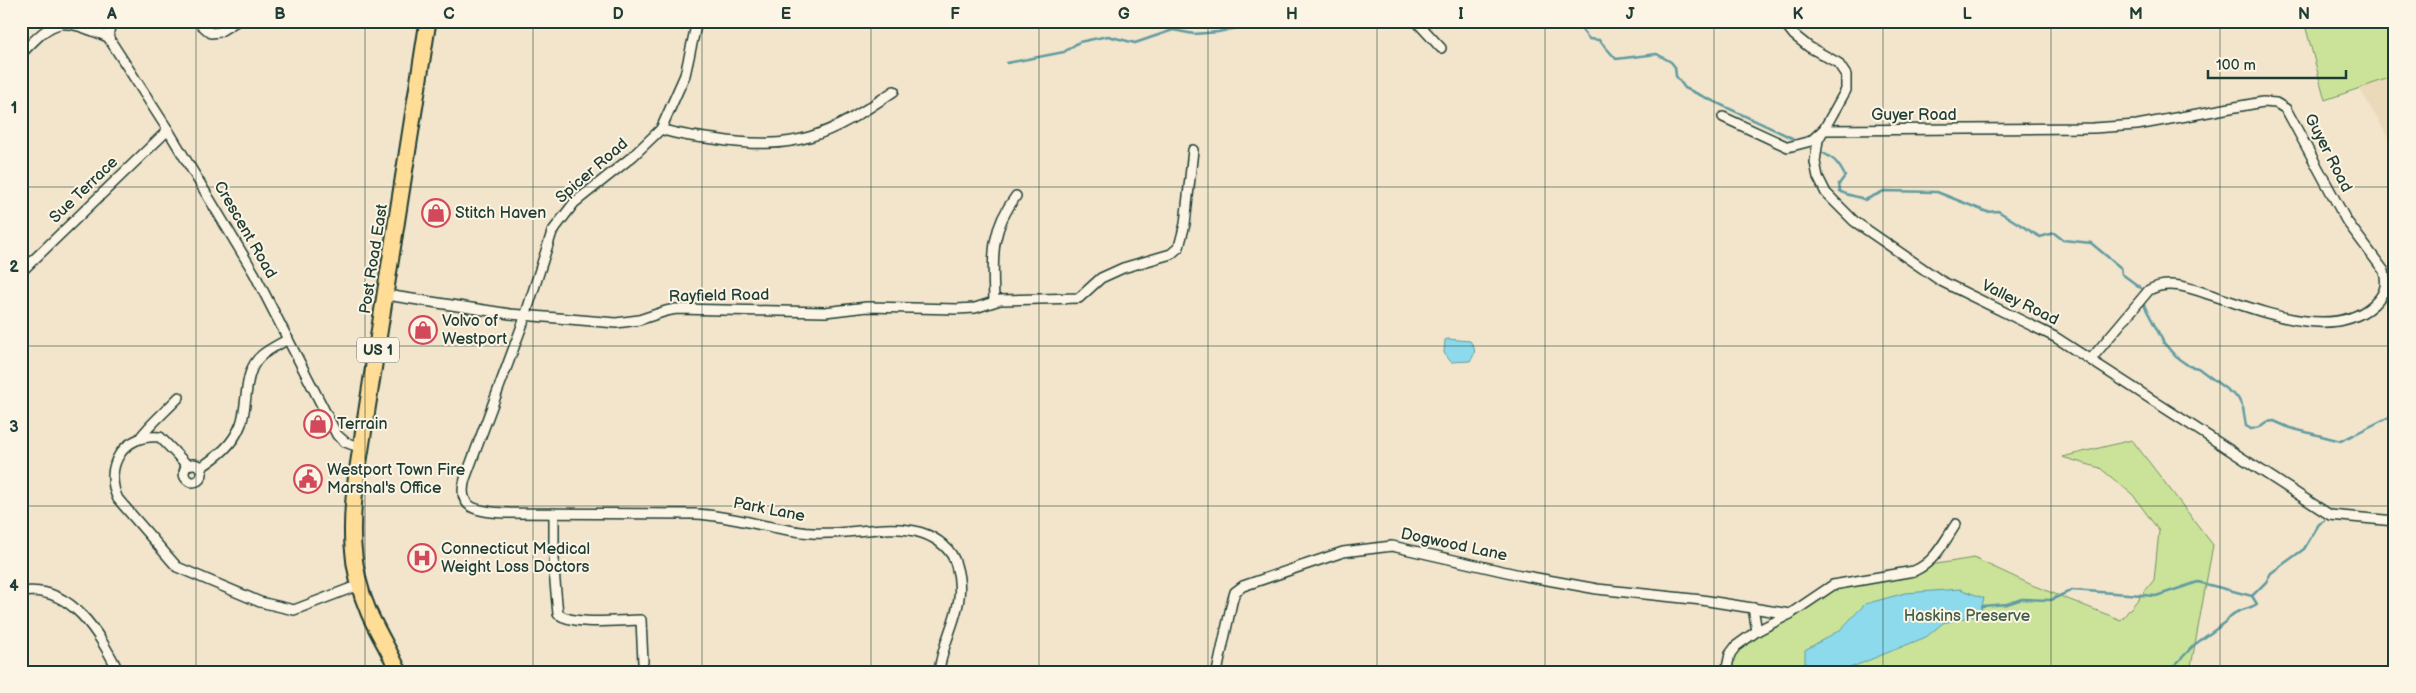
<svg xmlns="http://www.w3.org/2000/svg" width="2416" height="693" font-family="'Balsamiq Sans',sans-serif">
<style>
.built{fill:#ebdab9}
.green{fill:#cae399;stroke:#749066}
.water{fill:#8ddaec;stroke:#619ba2}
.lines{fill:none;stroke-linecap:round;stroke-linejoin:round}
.stream{stroke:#619ba2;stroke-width:2.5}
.street-casing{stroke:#1f3d34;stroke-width:12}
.primary-casing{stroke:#1f3d34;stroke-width:19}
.street{stroke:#fcf5e5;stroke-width:9}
.primary{stroke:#ffdd96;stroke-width:15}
.grid{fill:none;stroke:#1f3d34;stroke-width:1;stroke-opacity:0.55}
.labels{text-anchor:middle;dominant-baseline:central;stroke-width:4;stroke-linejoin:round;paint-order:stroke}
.shield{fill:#fcf5e5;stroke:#617469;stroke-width:1}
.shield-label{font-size:15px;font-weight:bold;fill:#1f3d34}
.street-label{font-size:16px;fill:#1f3d34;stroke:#fcf5e5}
.poi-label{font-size:16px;fill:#1f3d34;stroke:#fcf5e5;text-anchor:start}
.park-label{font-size:16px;fill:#415e48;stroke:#fcf5e5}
.neatline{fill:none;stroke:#1f3d34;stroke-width:2}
.grid-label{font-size:16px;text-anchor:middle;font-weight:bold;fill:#1f3d34}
</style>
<rect width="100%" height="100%" fill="#f2e5cb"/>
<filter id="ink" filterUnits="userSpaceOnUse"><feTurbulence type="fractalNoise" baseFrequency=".02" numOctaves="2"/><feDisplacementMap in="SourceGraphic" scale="10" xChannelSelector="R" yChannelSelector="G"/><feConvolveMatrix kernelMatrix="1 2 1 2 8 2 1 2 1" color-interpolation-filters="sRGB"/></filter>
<g filter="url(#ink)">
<!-- built -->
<g class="built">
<polygon points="2093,21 2160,21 2096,31"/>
<polygon points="2395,76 2395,149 2359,88"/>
</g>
<!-- green -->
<g class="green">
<polygon points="2304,21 2395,21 2395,76 2325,100"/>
<polygon points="2132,440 2213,545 2190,672 1726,672 1730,654 1823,590 1924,566 1974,558 2032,585 2121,620 2154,580 2159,531 2133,495 2100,468 2062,457"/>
</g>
<!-- water -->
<g class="water">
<path d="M1448 339 1470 341C1476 349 1476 353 1470 361L1451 362 1444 353 1445 340Z"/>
<polygon points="1960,589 1984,598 1980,614 1943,623 1926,637 1840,672 1810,672 1805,665 1805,650 1840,630 1865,604 1905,593"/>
</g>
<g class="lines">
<!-- stream -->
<g class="stream">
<polyline points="1575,21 1589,39 1599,40 1616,59 1657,54 1671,62 1675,67 1676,76 1685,88 1792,138"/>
<polyline points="1007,63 1064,52 1079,42 1108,36 1135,43 1173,30 1194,34 1218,32 1269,21"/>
<path d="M1823 153C1835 159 1839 164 1845 176L1839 184 1840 191C1849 197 1857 195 1865 200L1884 191 1937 192 1987 212 1998 211 2040 237 2054 233 2063 240 2091 243 2121 268 2122 274 2141 288"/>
<polyline points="2144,305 2164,343 2176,357 2189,366 2198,368 2238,398 2243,408 2246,426 2251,429 2259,427 2266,422 2274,421 2290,428 2341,441 2395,414"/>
<polyline points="1982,606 2007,604 2022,599 2051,600 2072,590 2156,596 2198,582 2252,596 2266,582 2271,573 2304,549 2319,524 2324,521"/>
<path d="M2177 663 2194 645 2226 622C2233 609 2246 611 2257 604L2252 596"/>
<polyline points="2170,672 2175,665"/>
</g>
<defs>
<g id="street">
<polyline points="111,21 108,37 168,130 254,273 337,435 345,442 361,448"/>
<polyline points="197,21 211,33 219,32 237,21"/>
<path d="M697 21 685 75 661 129 633 156 574 203 552 232 523 323 465 479C456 510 479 511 504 513L696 514C735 516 772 530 812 533 846 536 890 522 922 533 937 538 952 549 956 565 969 607 943 633 939 672"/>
<polyline points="1416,21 1441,48"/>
<polyline points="1783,21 1794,35 1809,47 1838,63 1846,75 1846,90 1818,140 1815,162 1818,177 1826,193 1854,221 1941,281 2055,337 2330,515 2395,521"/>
<path d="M21 54C57 16 60 18 108 37"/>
<path d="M1723 117 1788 147 1811 141 1823 130 2093 128 2137 125 2263 102 2276 103 2286 109 2346 220 2384 271C2388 286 2384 295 2373 305 2331 343 2254 308 2208 294 2188 287 2168 280 2149 290L2091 359"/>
<path d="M661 129C678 135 696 137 714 139 795 152 829 136 894 91"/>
<polyline points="21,272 168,130"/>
<polyline points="386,295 510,314 616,323 639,320 666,311 676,309 825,312 867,307 957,309 975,308 1000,300 1079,298 1101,278 1123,268 1171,254 1179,247 1185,224 1193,150"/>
<path d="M994 301C993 259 989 232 1016 196"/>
<path d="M140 438C151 423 166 411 179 397"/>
<circle cx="193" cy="473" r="9"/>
<path d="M188 466 160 437C123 433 103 467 118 499L177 567 260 602 294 610 359 585"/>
<path d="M200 468C218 456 233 445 241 424 249 402 242 372 262 355 269 349 280 344 288 339"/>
<path d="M554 513V571L558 614C574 626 619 620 641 620L643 662"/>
<path d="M21 592C72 584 99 634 119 672"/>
<polyline points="1753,608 1757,631"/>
<polyline points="1217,672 1232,602 1235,592 1243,586 1343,552 1392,546 1520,575 1597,589 1702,600 1790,614"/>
<path d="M1726 672 1730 654 1736 646 1757 631 1790 614 1833 585 1914 571C1935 562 1944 542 1956 524"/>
</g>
<path id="primary" d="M399 672C390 652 378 633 369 613 349 567 350 522 357 473L428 21"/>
</defs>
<!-- street casing -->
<use href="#street" class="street-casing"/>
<!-- primary casing -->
<use href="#primary" class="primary-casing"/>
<!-- street -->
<use href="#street" class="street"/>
<!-- primary -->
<use href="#primary" class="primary"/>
</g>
</g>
<!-- grid -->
<path class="grid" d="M196 21V672M365 21V672M533 21V672M702 21V672M871 21V672M1039 21V672M1208 21V672M1377 21V672M1545 21V672M1714 21V672M1883 21V672M2051 21V672M2220 21V672M21 187H2395M21 346H2395M21 506H2395"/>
<!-- icons -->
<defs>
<symbol id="shop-ring" viewBox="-11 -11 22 22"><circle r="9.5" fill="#fcf5e5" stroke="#d1495b" stroke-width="1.5"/><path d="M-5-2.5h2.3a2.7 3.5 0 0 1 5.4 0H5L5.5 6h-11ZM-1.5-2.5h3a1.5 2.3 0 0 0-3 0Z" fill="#d1495b"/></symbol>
<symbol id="civic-ring" viewBox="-11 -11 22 22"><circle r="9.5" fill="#fcf5e5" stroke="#d1495b" stroke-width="1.5"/><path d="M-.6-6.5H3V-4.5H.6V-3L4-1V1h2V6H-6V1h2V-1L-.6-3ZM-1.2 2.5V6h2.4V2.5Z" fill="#d1495b"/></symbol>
<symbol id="hospital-ring" viewBox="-11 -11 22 22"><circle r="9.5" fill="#fcf5e5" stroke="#d1495b" stroke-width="1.5"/><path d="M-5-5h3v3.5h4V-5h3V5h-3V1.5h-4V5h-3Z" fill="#d1495b"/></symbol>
</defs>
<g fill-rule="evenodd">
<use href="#shop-ring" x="420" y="197" width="32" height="32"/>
<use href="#shop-ring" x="407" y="314" width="32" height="32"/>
<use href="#shop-ring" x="302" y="408" width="32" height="32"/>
<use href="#civic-ring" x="292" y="463" width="32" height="32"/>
<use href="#hospital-ring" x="406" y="542" width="32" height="32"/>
</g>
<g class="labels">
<!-- shield labels -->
<rect class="shield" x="357" y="337.5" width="42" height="25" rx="4"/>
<g class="shield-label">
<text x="378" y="350">US 1</text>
</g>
<!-- street labels -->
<g class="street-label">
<text x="1914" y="115">Guyer Road</text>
<text transform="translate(2328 153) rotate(63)">Guyer Road</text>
<text transform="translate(592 171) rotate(-41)">Spicer Road</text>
<text transform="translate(84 190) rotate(-44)">Sue Terrace</text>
<text transform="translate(245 230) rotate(60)">Crescent Road</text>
<text transform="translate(374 259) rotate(-81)">Post Road East</text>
<text transform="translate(719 296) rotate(-1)">Rayfield Road</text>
<text transform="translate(2020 303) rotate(26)">Valley Road</text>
<text transform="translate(769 510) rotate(11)">Park Lane</text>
<text transform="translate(1454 545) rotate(12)">Dogwood Lane</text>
</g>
<!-- poi labels -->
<g class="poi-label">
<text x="455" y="213">Stitch Haven</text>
<text x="442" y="321">Volvo of<tspan x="442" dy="18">Westport</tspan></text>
<text x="337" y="424">Terrain</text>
<text x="327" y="470">Westport Town Fire<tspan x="327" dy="18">Marshal's Office</tspan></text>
<text x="441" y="549">Connecticut Medical<tspan x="441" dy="18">Weight Loss Doctors</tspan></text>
</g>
<!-- park labels -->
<g class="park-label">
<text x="1967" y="616">Haskins Preserve</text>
</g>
</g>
<!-- margin -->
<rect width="2416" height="693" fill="none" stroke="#fcf5e5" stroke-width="55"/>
<!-- scale -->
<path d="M2208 70v8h138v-8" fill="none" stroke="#1f3d34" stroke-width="2.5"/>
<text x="2216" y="70" font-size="15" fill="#1f3d34" stroke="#fcf5e5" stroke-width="4" paint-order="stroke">100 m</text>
<rect x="28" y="28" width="2360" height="638" class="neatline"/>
<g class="grid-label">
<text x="112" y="19">A</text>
<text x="280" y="19">B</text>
<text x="449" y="19">C</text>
<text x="618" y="19">D</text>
<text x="786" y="19">E</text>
<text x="955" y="19">F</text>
<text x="1124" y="19">G</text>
<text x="1292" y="19">H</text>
<text x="1461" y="19">I</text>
<text x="1630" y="19">J</text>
<text x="1798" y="19">K</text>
<text x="1967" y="19">L</text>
<text x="2136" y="19">M</text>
<text x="2304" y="19">N</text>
<text x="14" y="113">1</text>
<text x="14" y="272">2</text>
<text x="14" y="432">3</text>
<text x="14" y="591">4</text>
</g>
</svg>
